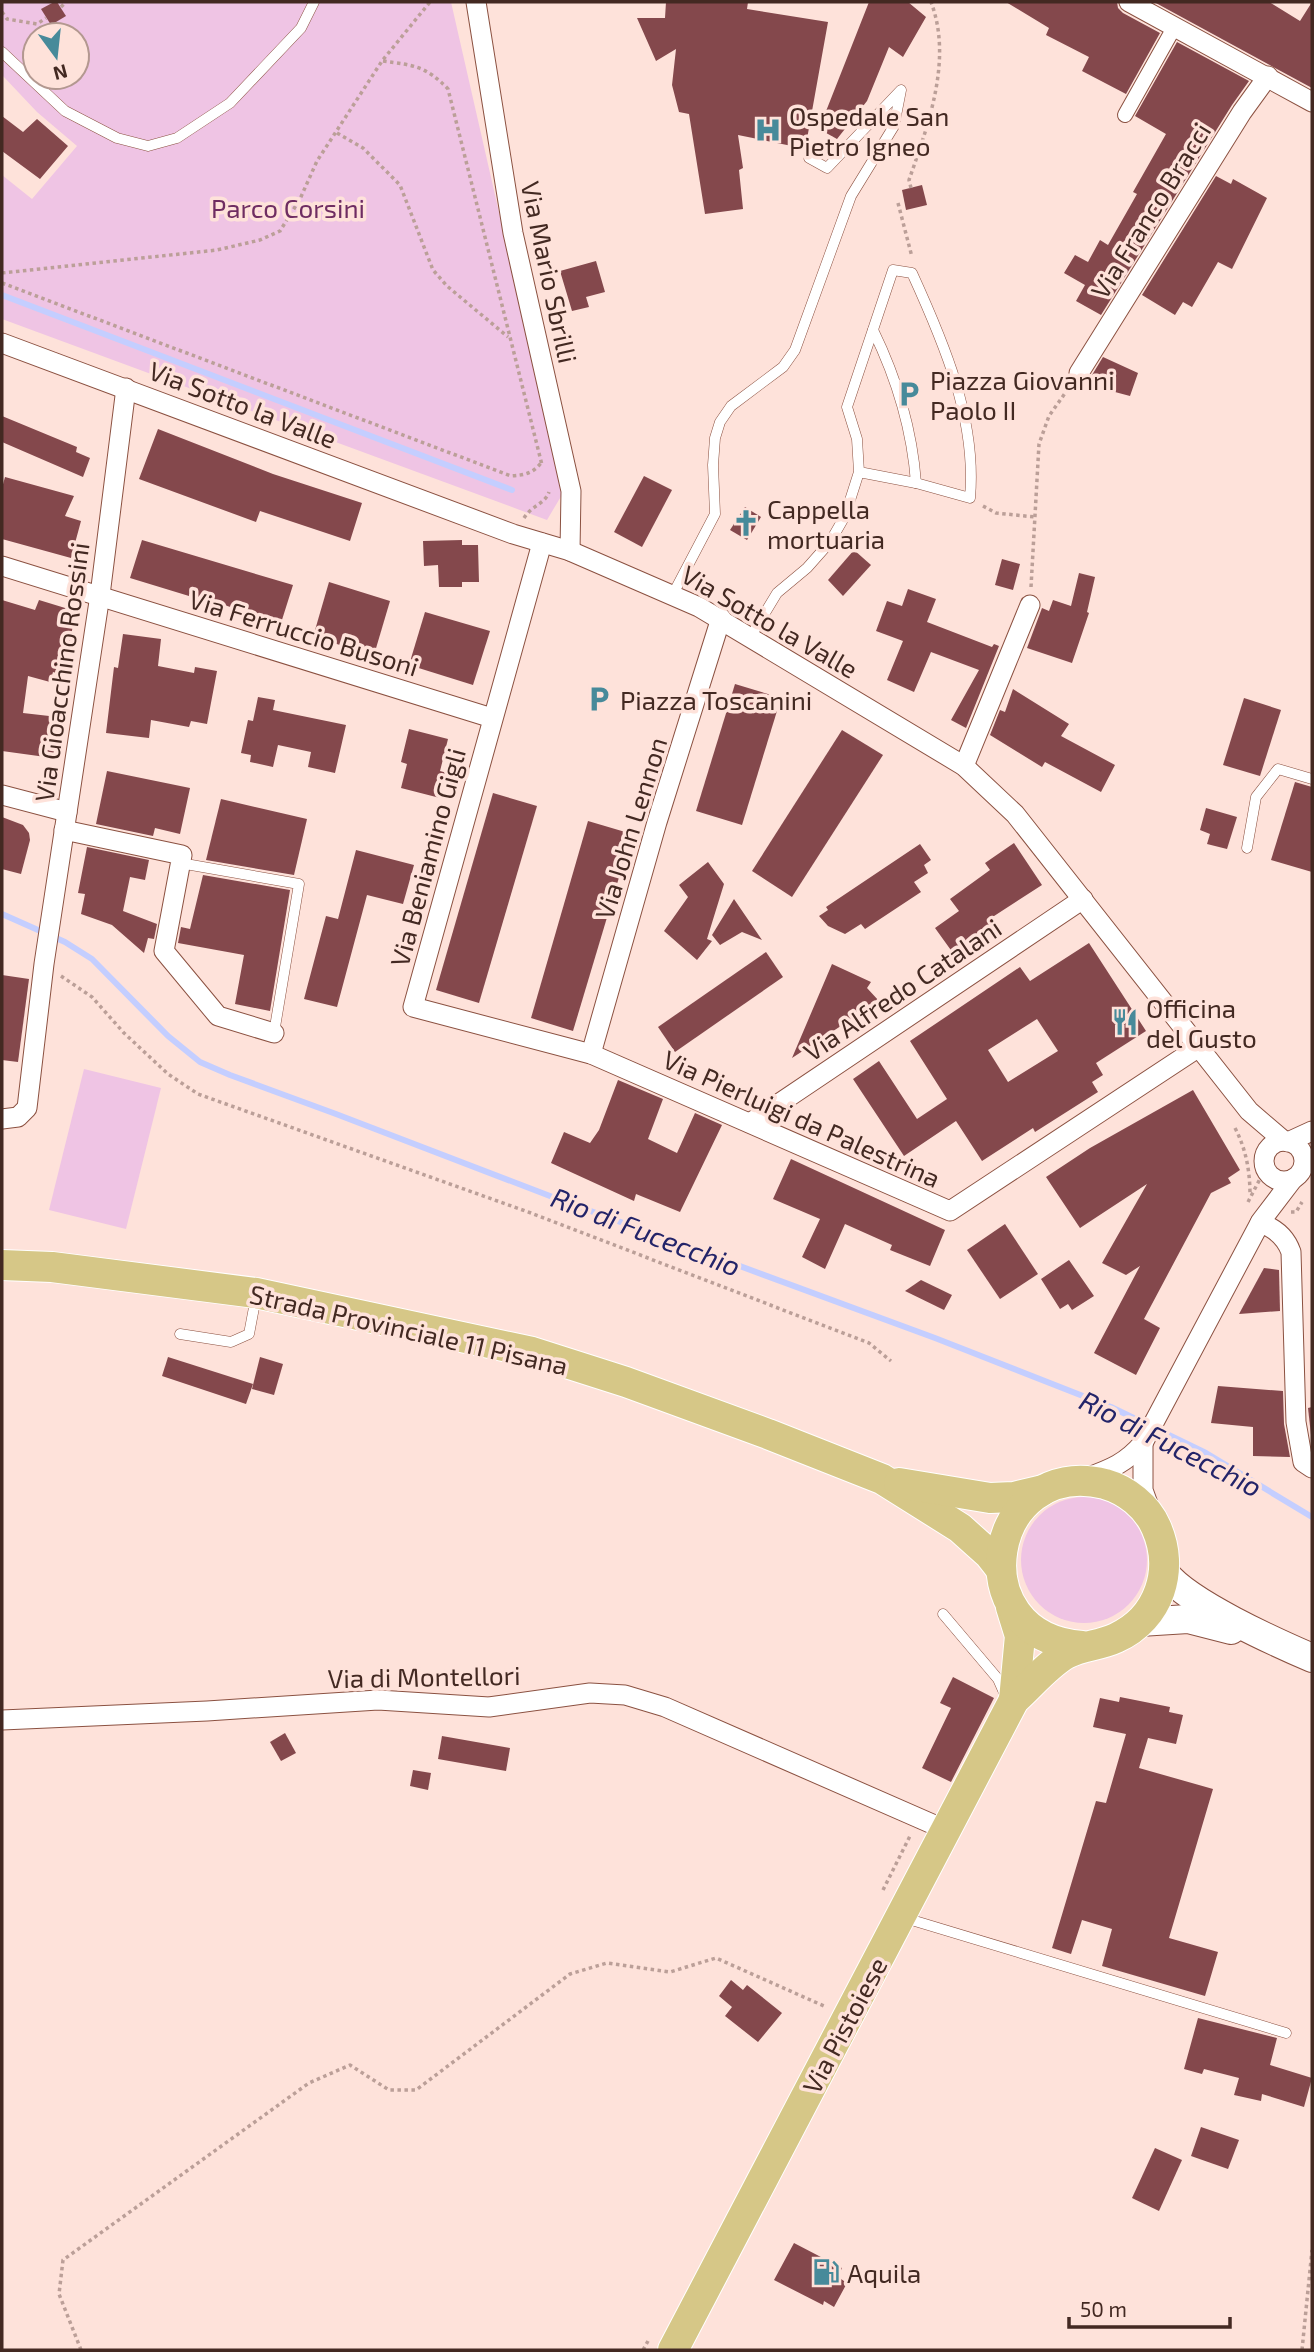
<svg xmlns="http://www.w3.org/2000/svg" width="1314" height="2352" font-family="'Exo 2',sans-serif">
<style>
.green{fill:#efc4e4;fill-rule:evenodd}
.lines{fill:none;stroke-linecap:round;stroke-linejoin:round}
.stream{stroke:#c4ceff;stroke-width:6}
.building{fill:#84484c;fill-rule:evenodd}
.service-casing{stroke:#8b5141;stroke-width:11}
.pedestrian-casing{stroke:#8b5141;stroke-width:16}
.minor-casing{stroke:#8b5141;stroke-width:21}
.secondary-casing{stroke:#8b5141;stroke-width:30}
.primary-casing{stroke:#fff;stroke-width:32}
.path{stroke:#bb9f98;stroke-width:3.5;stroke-dasharray:3.5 3.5;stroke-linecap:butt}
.service{stroke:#fff;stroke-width:10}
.pedestrian{stroke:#fff;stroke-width:14}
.minor{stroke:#fff;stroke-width:19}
.secondary{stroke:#fff;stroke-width:28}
.primary{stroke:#d6c787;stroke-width:30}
.labels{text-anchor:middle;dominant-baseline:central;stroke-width:7;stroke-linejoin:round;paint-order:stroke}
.poi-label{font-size:26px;fill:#432922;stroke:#fee2da;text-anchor:start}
.park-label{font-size:26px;fill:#6f2d62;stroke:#fee2da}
.street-label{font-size:26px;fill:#432922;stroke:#fee2da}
.water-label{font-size:28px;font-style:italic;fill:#232469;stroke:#fee2da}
</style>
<rect width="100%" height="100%" fill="#fee2da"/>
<!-- green -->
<g class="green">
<path d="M2 2H451L563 493 547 520 2 319V175L32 199 77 146 37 112 2 75ZM35 35H77V77H35Z"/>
<polygon points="84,1069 161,1088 126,1229 49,1210"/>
<circle cx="1084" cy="1560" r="63"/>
</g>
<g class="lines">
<!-- stream -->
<g class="stream">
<polyline points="2,295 512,490"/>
<polyline points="2,914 65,942 92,959 168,1036 200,1062 230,1075 336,1114 550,1196 935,1338 1111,1407 1206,1453 1312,1517"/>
</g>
</g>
<!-- building -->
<g class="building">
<polygon points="54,2 57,2 66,16 51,25 41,9"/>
<polygon points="666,2 748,2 747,9 828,22 807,139 793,137 792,146 738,135 743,168 739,170 743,209 705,214 689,114 679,112 672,85 676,49 656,61 637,18 665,18"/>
<polygon points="869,2 908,2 926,17 903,57 889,47 867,101 837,139 819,129"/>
<polygon points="1006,2 1117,2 1118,8 1123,13 1160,33 1126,94 1082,71 1089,57 1046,35 1049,28"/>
<polygon points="1154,2 1269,2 1300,21 1312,2 1312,88"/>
<polygon points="1177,42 1249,81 1232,105 1101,315 1076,301 1085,285 1064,273 1075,255 1088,262 1100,240 1108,245 1137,194 1133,192 1166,134 1135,116"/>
<polygon points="2,116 23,132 37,119 68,146 40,179 2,151"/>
<polygon points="1216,176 1231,184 1233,179 1267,198 1232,269 1218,262 1192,307 1183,302 1175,315 1142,295"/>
<polygon points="922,185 927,205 906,210 902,190"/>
<polygon points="596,261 605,292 586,297 589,307 572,311 560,271"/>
<polygon points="1103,357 1138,373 1130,396 1100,388 1099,379 1092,375"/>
<polygon points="2,416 77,447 76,452 90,458 83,477 2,442"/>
<polygon points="158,429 273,474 362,503 350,541 260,511 256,522 139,479"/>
<polygon points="644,476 672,490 642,547 614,532"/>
<polygon points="5,477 74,496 65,516 81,521 71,558 2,539 2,488"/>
<polygon points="745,507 761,517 747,540 730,530"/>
<polygon points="142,540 293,585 281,623 189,594 189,596 130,578"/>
<polygon points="462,540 462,545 478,545 479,582 462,582 462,587 439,587 438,565 424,566 423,541"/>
<polygon points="854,550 871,565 843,596 828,580"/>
<polygon points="1002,559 1020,564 1013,590 995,585"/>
<polygon points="1079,573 1095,577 1087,612 1089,613 1072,663 1027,648 1042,608 1049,611 1053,600 1071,606"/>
<polygon points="329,582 390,601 374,655 313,637"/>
<polygon points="908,589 936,599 927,622 992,647 994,644 999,646 966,728 951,720 979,670 931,652 914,692 887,680 903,641 876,631 887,601 902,606"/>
<polygon points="2,600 35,610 39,600 75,611 65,676 53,672 50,682 28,676 23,713 58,717 53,758 2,751"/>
<polygon points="425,612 490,631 473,685 409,665"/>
<polygon points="123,634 161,639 158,666 194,673 195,667 217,671 207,724 191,721 189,727 151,720 149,738 106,733 114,667 118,668"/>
<polygon points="735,684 781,698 742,825 696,811"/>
<polygon points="1013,689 1069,724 1061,736 1115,765 1101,792 1045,762 1042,767 990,735 1000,710 1005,712"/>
<polygon points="258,697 275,700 273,710 346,725 335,773 308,767 311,752 278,745 273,767 250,762 251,755 241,753 248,720 253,721"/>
<polygon points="1244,698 1281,710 1260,776 1223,765"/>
<polygon points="409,729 448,739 440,771 447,773 440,798 401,788 407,764 401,762"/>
<polygon points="842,730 883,755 792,897 752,871"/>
<polygon points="107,771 190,788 180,834 155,828 153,836 96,824"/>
<polygon points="1295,782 1312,787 1312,872 1271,860"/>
<polygon points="493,793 537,806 479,1003 436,990"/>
<polygon points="221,799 307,819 294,875 206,860"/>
<polygon points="1206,808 1237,817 1227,849 1207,844 1210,834 1200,830"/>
<polygon points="2,817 23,825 29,833 30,840 21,874 2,869"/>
<polygon points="588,821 632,834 573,1031 531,1018"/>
<polygon points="1014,843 1042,885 991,918 995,924 953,953 935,928 959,911 950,899 990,870 985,863"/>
<polygon points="920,844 931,860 924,865 928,873 914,882 921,892 865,929 861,924 845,934 828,926 819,916 828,910 826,907"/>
<polygon points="87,847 149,860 145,880 130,877 123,911 157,924 154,939 148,938 144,953 112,925 81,914 85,894 78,893"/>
<polygon points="356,850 414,865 403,904 367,895 337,1007 304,999 326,916 338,919"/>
<polygon points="708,862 724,884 707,939 712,941 697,960 664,931 688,897 679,885"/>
<polygon points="203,875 290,890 270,1011 235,1004 244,955 178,943 181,927 190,929"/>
<polygon points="734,899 762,940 742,932 720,945 712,935"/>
<path d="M1089 943 1146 1031 1096 1063 1103 1075 1092 1082 1098 1092 1035 1132 1033 1128 982 1161 956 1121 904 1156 853 1079 879 1061 917 1119 947 1099 910 1041 1020 967 1030 981ZM1037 1019 1058 1051 1008 1082 988 1050Z"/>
<polygon points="766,952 783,977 675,1052 658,1027"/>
<polygon points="832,964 871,982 867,988 879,1001 792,1058"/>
<polygon points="2,975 29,979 18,1062 2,1060"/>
<polygon points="618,1080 663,1099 648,1139 677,1153 695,1113 722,1125 680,1212 636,1194 634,1201 551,1163 564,1132 590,1143 599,1130"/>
<polygon points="1193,1090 1240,1170 1228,1178 1231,1183 1211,1193 1144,1319 1160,1328 1136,1375 1094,1353 1140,1266 1126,1275 1102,1263 1147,1184 1080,1228 1046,1177 1090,1148"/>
<polygon points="791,1159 945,1230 930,1266 890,1250 892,1245 845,1224 825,1269 802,1257 820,1219 773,1199"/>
<polygon points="1005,1224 1038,1274 1000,1299 967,1250"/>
<polygon points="1069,1260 1094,1296 1072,1310 1068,1304 1060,1309 1041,1279"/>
<polygon points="1264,1268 1279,1270 1280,1311 1239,1314"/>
<polygon points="921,1280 952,1295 944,1310 905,1291"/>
<polygon points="168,1357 253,1384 246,1404 162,1376"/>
<polygon points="260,1357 283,1364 274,1395 252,1389"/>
<polygon points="1218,1386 1283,1391 1284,1424 1290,1457 1253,1456 1253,1427 1211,1423"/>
<polygon points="1312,1407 1312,1444 1308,1408"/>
<polygon points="953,1677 994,1698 951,1782 922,1768 951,1708 940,1703"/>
<polygon points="1120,1697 1170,1707 1169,1712 1183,1715 1176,1744 1148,1738 1139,1768 1213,1789 1169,1938 1218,1952 1205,1996 1102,1966 1112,1929 1082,1920 1071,1954 1052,1948 1096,1801 1106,1803 1126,1734 1093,1727 1100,1698 1119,1702"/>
<polygon points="285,1733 296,1753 281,1761 270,1742"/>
<polygon points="442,1736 510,1748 506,1771 438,1759"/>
<polygon points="413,1770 431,1773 428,1790 410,1786"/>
<polygon points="731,1980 743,1990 747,1985 782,2013 758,2042 725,2016 732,2007 719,1996"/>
<polygon points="1198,2018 1277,2038 1270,2065 1312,2078 1304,2107 1262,2094 1261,2101 1234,2095 1239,2078 1204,2069 1202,2074 1184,2069"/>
<polygon points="1201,2127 1239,2140 1228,2169 1191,2156"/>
<polygon points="1155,2148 1182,2160 1159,2211 1132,2198"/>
<polygon points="794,2243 842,2268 838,2277 847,2283 834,2307 824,2301 823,2305 774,2280"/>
</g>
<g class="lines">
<defs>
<g id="service">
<polyline points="2,52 65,111 117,138 148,146 177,138 230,103 301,28 314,2"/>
<path d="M873 330C897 379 912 428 916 483"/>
<polyline points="673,594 715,514 713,465 715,438 720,422 731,406 783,367 795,350 851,196 894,126 901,90 827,168 809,158"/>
<path d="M751 636 777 593 807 568 830 542 845 516 859 472 857 439 847 407 893 270 912 273C944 343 977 420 970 498L916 483 859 472"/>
<polyline points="1247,848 1256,797 1278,769 1312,779"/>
<polyline points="180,863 299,884 274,1033"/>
<polyline points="180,1334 231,1342 249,1334 256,1297"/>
<polyline points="943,1614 998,1679 1006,1697"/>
<polyline points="905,1918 1286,2033"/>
</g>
<polyline id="pedestrian" points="1125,115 1175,26"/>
<g id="minor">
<polyline points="476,2 513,233 571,491 570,551"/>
<polyline points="1129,2 1312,102"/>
<polyline points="2,343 513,534 570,551 699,607 964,766 1015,814 1249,1111 1284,1141"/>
<polyline points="1079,373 1242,112 1268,76"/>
<polyline points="542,543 413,1007 591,1054 950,1211 1199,1047"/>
<polyline points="2,566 492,718"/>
<polyline points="964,766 1030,605"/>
<polyline points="2,795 67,812"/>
<polyline points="64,830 182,855 164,951 218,1016 274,1033"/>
<polyline points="591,1054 657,822 721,618"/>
<polyline points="2,1119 18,1117 27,1108 44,964 100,595 126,388"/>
<polyline points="750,1123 1083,899"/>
<circle cx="1284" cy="1161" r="20"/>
<polyline points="1288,1142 1312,1131"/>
<path d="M1260 1223C1275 1228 1286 1238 1291 1252L1296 1422 1303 1462 1312 1468"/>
<polyline points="1143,1443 1143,1490 1151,1512"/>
<path d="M1086 1478C1111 1469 1126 1463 1143 1443L1261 1221 1293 1179"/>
<polyline points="2,1720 207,1711 378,1700 489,1707 590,1693 625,1695 665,1707 946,1830"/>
</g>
<g id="secondary">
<path d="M1165 1573C1188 1603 1275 1642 1312 1658"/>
<polyline points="1140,1622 1188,1619 1231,1630"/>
</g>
<g id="primary">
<polyline points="2,1265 52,1267 256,1293 532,1352 626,1382 768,1434 882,1479 960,1528 989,1554 1000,1568"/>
<polyline points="899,1483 990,1498 1014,1497 1043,1490"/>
<polyline points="1011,1607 1020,1636 1014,1700"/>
<path d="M673 2350 1014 1700C1031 1685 1047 1665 1066 1654 1083 1645 1099 1646 1116 1638 1160 1618 1175 1569 1156 1527 1147 1506 1126 1490 1105 1484 988 1455 956 1636 1082 1646"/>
</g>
</defs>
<!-- service casing -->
<use href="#service" class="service-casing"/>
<!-- pedestrian casing -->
<use href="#pedestrian" class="pedestrian-casing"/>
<!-- minor casing -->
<use href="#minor" class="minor-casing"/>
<!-- secondary casing -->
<use href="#secondary" class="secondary-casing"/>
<!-- primary casing -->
<use href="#primary" class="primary-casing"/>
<!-- path -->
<g class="path">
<polyline points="61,7 66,2"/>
<polyline points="2,12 7,19 37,24 46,18"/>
<path d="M383 61C413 65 426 66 448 89L542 465"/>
<polyline points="337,133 363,148 400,185 433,270 447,286 508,337"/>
<path d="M911 188 909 180C928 125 953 60 931 2"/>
<polyline points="898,203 912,257"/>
<polyline points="2,273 217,250 260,240 280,231 300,199 317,161 382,61 430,2"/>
<path d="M2 283 511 476C524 475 532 474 541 463"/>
<polyline points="983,506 996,513 1035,517"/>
<path d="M524 518C532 505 545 504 549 492"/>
<polyline points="1031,587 1039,444 1049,416 1068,389"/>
<polyline points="61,976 92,997 124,1033 168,1074 198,1094 531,1213 869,1343 891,1361"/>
<path d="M1235 1128C1246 1149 1250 1171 1250 1195"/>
<polyline points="1248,1202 1263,1173"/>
<polyline points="1291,1212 1296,1212 1302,1202"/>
<polyline points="883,1890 911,1834"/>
<polyline points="81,2350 59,2294 63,2260 309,2083 350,2065 389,2090 416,2090 570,1974 607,1963 670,1972 716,1958 824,2006"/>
<polyline points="643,2350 648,2341"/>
<polyline points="1302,2350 1312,2250"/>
</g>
<!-- service -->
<use href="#service" class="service"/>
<!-- pedestrian -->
<use href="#pedestrian" class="pedestrian"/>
<!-- minor -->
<use href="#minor" class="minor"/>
<!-- secondary -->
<use href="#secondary" class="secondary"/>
<!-- primary -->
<use href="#primary" class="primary"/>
</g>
<!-- icons -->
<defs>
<symbol id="hospital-bare" viewBox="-9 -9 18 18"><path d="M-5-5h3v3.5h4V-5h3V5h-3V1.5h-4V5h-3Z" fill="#478a9a" stroke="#fee2da" stroke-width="2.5" paint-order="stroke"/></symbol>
<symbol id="parking-bare" viewBox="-9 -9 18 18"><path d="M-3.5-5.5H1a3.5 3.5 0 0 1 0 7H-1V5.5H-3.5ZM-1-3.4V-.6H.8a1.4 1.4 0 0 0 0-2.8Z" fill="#478a9a" stroke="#fee2da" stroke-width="2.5" paint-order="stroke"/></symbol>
<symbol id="church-bare" viewBox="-9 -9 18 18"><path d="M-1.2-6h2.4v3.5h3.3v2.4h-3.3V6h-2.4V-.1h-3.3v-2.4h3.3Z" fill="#478a9a" stroke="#fee2da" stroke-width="2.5" paint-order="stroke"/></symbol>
<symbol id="restaurant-bare" viewBox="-9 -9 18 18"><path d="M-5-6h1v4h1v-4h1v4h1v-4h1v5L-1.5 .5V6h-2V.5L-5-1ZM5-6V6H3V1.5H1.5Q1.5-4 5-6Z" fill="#478a9a" stroke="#fee2da" stroke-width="2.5" paint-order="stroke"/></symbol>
<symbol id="fuel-bare" viewBox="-9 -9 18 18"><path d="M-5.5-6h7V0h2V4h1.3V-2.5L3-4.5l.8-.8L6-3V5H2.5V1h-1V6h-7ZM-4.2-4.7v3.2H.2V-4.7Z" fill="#478a9a" stroke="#fee2da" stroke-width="2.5" paint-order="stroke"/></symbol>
</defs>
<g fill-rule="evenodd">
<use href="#hospital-bare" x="749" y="111" width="38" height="38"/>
<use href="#parking-bare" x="890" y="375" width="38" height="38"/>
<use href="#church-bare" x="727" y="504" width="38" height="38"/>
<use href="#parking-bare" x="580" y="680" width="38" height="38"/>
<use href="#restaurant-bare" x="1106" y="1003" width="38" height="38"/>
<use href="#fuel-bare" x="807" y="2253" width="38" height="38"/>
</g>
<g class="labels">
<!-- poi labels -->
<g class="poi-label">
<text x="789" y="115">Ospedale San<tspan x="789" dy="30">Pietro Igneo</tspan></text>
<text x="930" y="379">Piazza Giovanni<tspan x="930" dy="30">Paolo II</tspan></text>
<text x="767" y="508">Cappella<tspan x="767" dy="30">mortuaria</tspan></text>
<text x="620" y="699">Piazza Toscanini</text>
<text x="1146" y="1007">Officina<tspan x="1146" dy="30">del Gusto</tspan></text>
<text x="847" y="2272">Aquila</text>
</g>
<!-- park labels -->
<g class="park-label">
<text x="288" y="207">Parco Corsini</text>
</g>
<!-- street labels -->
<g class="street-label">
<text transform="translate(1150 210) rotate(-58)">Via Franco Bracci</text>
<text transform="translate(550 272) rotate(78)">Via Mario Sbrilli</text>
<text transform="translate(243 404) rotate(21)">Via Sotto la Valle</text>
<text transform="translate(770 621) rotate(30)">Via Sotto la Valle</text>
<text transform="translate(304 632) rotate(17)">Via Ferruccio Busoni</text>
<text transform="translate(61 672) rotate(-82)">Via Gioacchino Rossini</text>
<text transform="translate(630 828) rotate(-73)">Via John Lennon</text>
<text transform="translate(427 857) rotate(-75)">Via Beniamino Gigli</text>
<text transform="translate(902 989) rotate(-34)">Via Alfredo Catalani</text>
<text transform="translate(802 1118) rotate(24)">Via Pierluigi da Palestrina</text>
<text transform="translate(409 1329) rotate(13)">Strada Provinciale 11 Pisana</text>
<text transform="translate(424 1676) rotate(-1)">Via di Montellori</text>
<text transform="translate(844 2025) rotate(-62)">Via Pistoiese</text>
</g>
<!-- water labels -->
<g class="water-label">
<text transform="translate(646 1231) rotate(21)">Rio di Fucecchio</text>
<text transform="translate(1171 1443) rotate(27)">Rio di Fucecchio</text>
</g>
</g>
<!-- border -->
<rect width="1314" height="2352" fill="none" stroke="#432922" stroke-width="7"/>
<!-- north arrow -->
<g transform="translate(56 56) rotate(165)"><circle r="33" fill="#fee2da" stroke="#b39890" stroke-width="2"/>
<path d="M0-5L12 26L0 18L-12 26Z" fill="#478a9a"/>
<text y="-10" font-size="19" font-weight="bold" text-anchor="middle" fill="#432922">N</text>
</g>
<!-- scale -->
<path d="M1069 2317v10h161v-10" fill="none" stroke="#432922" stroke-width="3.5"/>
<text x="1080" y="2317" font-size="21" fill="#432922" stroke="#fee2da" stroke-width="5" paint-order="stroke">50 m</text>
</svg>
